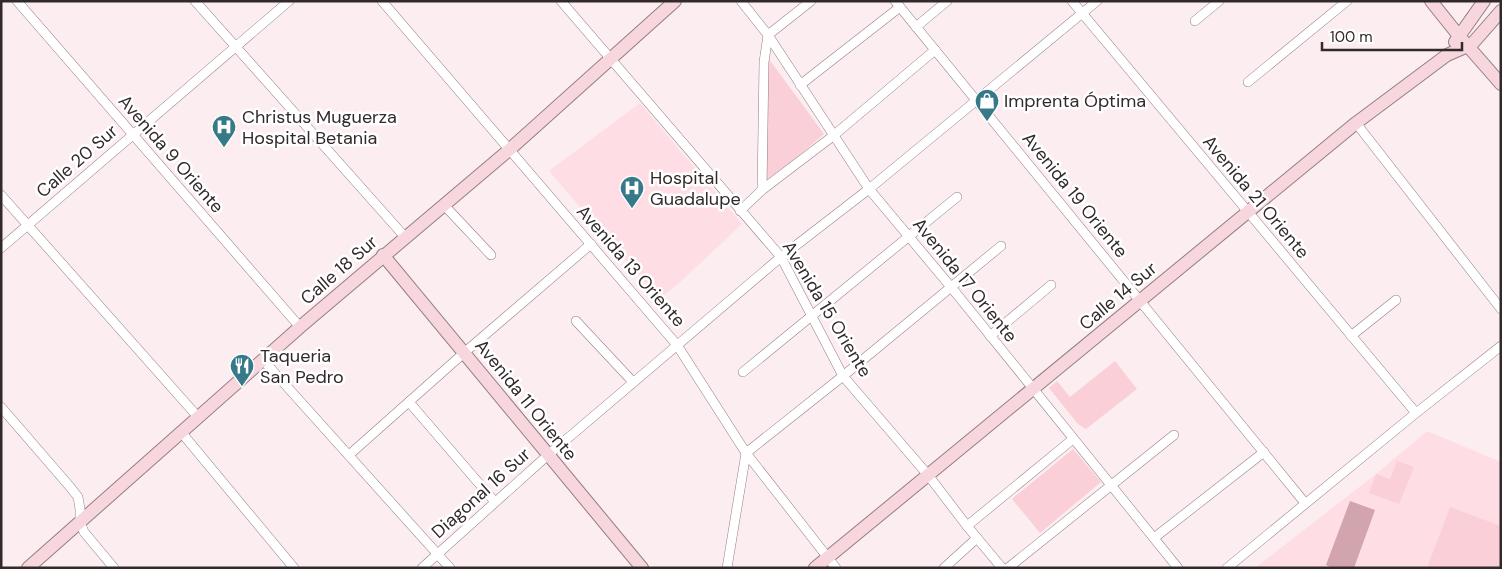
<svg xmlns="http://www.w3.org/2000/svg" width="1502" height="569" font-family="'DM Sans',sans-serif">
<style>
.built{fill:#fedee4}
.green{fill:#facfd7}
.water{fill:#d2a4ad}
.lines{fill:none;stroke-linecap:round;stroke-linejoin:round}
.street-casing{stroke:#937e82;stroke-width:10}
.secondary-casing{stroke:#937e82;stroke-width:14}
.street{stroke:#fff;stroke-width:9}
.secondary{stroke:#f7d6de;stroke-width:12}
.labels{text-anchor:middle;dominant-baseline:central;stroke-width:5;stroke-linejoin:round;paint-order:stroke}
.poi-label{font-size:18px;fill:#31292a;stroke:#fff;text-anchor:start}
.street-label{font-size:18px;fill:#31292a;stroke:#fff}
</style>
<rect width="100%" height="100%" fill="#fceef0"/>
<!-- built -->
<g class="built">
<polygon points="640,103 742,224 677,285 659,299 549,171"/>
<polygon points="1427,431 1501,462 1501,568 1255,568 1376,474"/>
</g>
<!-- green -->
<g class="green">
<polygon points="766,55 824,134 767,183"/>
<polygon points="1115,361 1137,389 1086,429 1078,424 1049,388 1057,381 1070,397"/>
<polygon points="1073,449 1101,482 1040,533 1012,499"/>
<polygon points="1397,461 1414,467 1399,504 1369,493 1376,474 1390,479"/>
<polygon points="1450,507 1501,526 1501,568 1427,568"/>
</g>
<!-- water -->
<polygon class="water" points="1350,501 1375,510 1354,568 1332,568 1326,565"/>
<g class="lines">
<defs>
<g id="street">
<polyline points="17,1 300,327"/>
<polyline points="195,1 405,237"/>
<polyline points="382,1 677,345 746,453 836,568"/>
<polyline points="561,1 781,257 843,376 928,475 967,526 1002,568"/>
<polyline points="741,1 768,35 869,189 951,287 1178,568"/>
<polyline points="895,1 1305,503"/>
<polyline points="1072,1 1416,413"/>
<polyline points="1195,21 1219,1"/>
<polyline points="916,27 947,1"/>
<polyline points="1248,82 1347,1"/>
<polyline points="800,85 900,7"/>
<polyline points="1356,123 1501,309"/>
<polyline points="762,190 764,62 768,35 811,1"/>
<polyline points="1,195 198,417"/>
<polyline points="444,205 491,255"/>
<polyline points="740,211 762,190 833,136 935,50"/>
<polyline points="1,248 289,1"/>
<polyline points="576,321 633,382"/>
<polyline points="990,336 1051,285"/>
<polyline points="1351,336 1396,300"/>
<polyline points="263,360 450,568"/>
<polyline points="743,372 957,197"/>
<polyline points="409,402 495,502"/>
<polyline points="1,407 71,488 78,497 80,509 80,522 84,532 114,568"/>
<polyline points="181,432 294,568"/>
<polyline points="349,455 465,352 591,244"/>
<polyline points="967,526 1073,439"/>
<polyline points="1154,538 1264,452"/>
<polyline points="422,568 548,455 781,257 869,189 1097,1"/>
<polyline points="727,568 746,453 843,376 1001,246"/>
<polyline points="944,568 977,538"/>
<polyline points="1008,568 1174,435"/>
<polyline points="1227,568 1416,413 1501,346"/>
</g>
<g id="secondary">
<polyline points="1431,1 1459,36 1501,84"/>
<polyline points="1455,42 1484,1"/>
<polyline points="383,255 642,568"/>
<polyline points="28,568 300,327 509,150 675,1"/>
<polyline points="815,568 1356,123 1447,55 1472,44 1501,11"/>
</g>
</defs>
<!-- street casing -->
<use href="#street" class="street-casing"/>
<!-- secondary casing -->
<use href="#secondary" class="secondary-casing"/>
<!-- street -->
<use href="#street" class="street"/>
<!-- secondary -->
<use href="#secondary" class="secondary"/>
</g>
<!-- icons -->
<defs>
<symbol id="shop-pin" viewBox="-11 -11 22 30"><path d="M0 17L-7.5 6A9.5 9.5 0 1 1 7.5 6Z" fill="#367989" stroke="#fff"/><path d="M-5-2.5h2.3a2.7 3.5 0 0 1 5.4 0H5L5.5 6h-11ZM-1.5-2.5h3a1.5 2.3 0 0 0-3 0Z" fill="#fff"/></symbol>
<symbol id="hospital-pin" viewBox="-11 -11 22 30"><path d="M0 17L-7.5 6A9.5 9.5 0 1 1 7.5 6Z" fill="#367989" stroke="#fff"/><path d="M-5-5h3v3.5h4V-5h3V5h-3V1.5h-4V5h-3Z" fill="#fff"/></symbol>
<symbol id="restaurant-pin" viewBox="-11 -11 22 30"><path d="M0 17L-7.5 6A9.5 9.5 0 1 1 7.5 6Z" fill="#367989" stroke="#fff"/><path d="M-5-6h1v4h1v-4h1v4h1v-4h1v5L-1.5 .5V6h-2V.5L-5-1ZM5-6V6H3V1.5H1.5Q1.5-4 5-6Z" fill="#fff"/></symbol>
</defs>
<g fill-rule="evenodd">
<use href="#shop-pin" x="973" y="87" width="28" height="38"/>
<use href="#hospital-pin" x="210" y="113" width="28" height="38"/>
<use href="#hospital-pin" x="618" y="174" width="28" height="38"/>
<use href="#restaurant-pin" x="228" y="352" width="28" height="38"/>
</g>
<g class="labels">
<!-- poi labels -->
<g class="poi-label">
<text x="1004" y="101">Imprenta Óptima</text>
<text x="242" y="117">Christus Muguerza<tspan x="242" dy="21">Hospital Betania</tspan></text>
<text x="650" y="178">Hospital<tspan x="650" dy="21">Guadalupe</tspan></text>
<text x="260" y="356">Taqueria<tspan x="260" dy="21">San Pedro</tspan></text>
</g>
<!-- street labels -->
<g class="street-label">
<text transform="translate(171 154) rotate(49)">Avenida 9 Oriente</text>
<text transform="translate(77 161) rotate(-41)">Calle 20 Sur</text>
<text transform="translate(1075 195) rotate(51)">Avenida 19 Oriente</text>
<text transform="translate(1256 197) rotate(50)">Avenida 21 Oriente</text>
<text transform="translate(631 266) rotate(49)">Avenida 13 Oriente</text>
<text transform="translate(339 270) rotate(-41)">Calle 18 Sur</text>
<text transform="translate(965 280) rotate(51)">Avenida 17 Oriente</text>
<text transform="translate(1118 296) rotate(-40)">Calle 14 Sur</text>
<text transform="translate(827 309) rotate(59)">Avenida 15 Oriente</text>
<text transform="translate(526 400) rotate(51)">Avenida 11 Oriente</text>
<text transform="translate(481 493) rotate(-42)">Diagonal 16 Sur</text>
</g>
</g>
<!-- border -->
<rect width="1502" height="569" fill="none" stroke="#31292a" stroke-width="5"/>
<!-- scale -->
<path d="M1322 42v8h140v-8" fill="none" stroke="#31292a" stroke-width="2.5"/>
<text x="1330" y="42" font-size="15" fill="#31292a" stroke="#ffffff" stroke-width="4" paint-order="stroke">100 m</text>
</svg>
